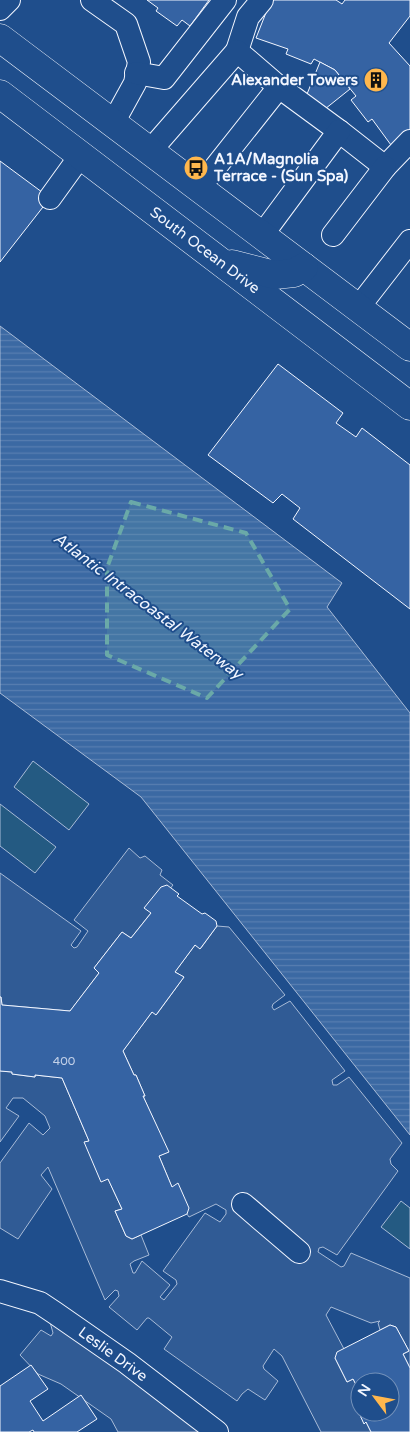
<svg xmlns="http://www.w3.org/2000/svg" width="410" height="1432" font-family="'Varela Round',sans-serif">
<style>
.garden{fill:#245a82;stroke:#a8bbd7}
.parking{fill:#305b95;stroke:#a8bbd7}
.water{fill:url(#water-rules);stroke:#a8bbd7}
.building{fill:#3563a3;stroke:#f2f6ff}
.lines{fill:none;stroke-linecap:round;stroke-linejoin:round}
.minor-casing{stroke:#f2f6ff;stroke-width:24}
.major-casing{stroke:#f2f6ff;stroke-width:29}
.minor{stroke:#1f4e8c;stroke-width:22}
.major{stroke:#1f4e8c;stroke-width:28}
.marked{fill:#6aa9a8;fill-opacity:0.2;stroke:#6aa9a8;stroke-width:4;stroke-dasharray:10 6;stroke-linejoin:round}
.labels{text-anchor:middle;dominant-baseline:central;stroke-width:4;stroke-linejoin:round;paint-order:stroke}
.number-label{font-size:12px;fill:#c3d1e8}
.poi-label{font-size:15px;font-weight:bold;fill:#f2f6ff;stroke:#1f4e8c;text-anchor:end}
.street-label{font-size:15px;fill:#f2f6ff;stroke:#1f4e8c}
.water-label{font-size:16px;font-style:italic;fill:#f2f6ff;stroke:#1f4e8c}
</style>
<defs>
<pattern id="water-rules" width="6" height="5" patternUnits="userSpaceOnUse" patternTransform="scale(1.25)"><rect width="6" height="5" fill="#3b69a3"/><path d="M0 2.5h6" fill="none" stroke="#587fb1"/></pattern>
</defs>
<rect width="100%" height="100%" fill="#1f4e8c"/>
<!-- garden -->
<g class="garden">
<polygon points="33,761 89,804 69,830 14,787"/>
<polygon points="0,804 56,847 35,873 0,846"/>
<polygon points="401,1201 410,1208 410,1249 381,1227"/>
</g>
<!-- parking -->
<g class="parking">
<polygon points="129,848 140,858 145,856 162,870 160,875 173,885 131,938 122,932 94,968 99,973 70,1011 2,1005 1,997 0,997 0,873 81,931 71,945 74,948 77,947 88,931 74,920"/>
<polygon points="217,926 229,927 285,995 273,1004 272,1007 274,1010 290,1001 345,1071 332,1080 333,1085 337,1085 349,1077 402,1143 390,1159 391,1164 398,1171 337,1255 323,1247 319,1248 318,1252 341,1267 344,1266 351,1253 410,1278 410,1368 403,1354 409,1351 396,1327 390,1325 380,1330 378,1323 380,1321 371,1323 331,1307 326,1315 344,1349 335,1358 347,1382 353,1379 360,1392 360,1412 359,1413 364,1423 366,1422 371,1432 321,1432 282,1356 274,1349 263,1366 264,1369 278,1381 265,1400 248,1389 242,1394 237,1401 164,1349 172,1337 149,1318 147,1318 137,1330 109,1307 119,1296 118,1291 115,1290 105,1300 48,1167 41,1175 52,1189 18,1239 0,1228 0,1163 29,1123 43,1135 50,1128 45,1116 23,1098 13,1098 6,1108 19,1116 0,1142 0,1071 12,1072 12,1074 35,1077 35,1075 62,1078 89,1141 85,1142 108,1179 122,1209 115,1211 126,1236 132,1239 141,1235 149,1255 134,1261 130,1264 133,1273 135,1273 142,1261 170,1285 160,1297 164,1300 177,1284 176,1280 163,1271 205,1213 220,1222 226,1214 226,1210 216,1204 189,1217 187,1214 172,1187 159,1156 168,1152 143,1096 145,1096 136,1075 134,1075 123,1051 152,1012 157,1014 184,977 175,972 195,945 201,948"/>
<polygon points="50,1322 113,1365 200,1432 118,1432 111,1419 61,1384 38,1374 20,1355 41,1330 51,1336 53,1333"/>
</g>
<!-- water -->
<polygon class="water" points="0,326 342,583 327,607 410,713 410,1135 141,797 0,693"/>
<!-- building -->
<g class="building">
<polygon points="147,0 209,0 190,26 182,20 177,26 156,11 158,8"/>
<polygon points="271,0 336,0 342,4 345,0 410,0 410,16 389,43 410,66 410,131 391,145 372,119 368,122 351,100 356,96 335,70 314,59 311,64 286,54 288,49 256,38"/>
<polygon points="320,62 335,70 350,89 325,109 317,101 307,94"/>
<polygon points="0,161 50,198 0,262"/>
<polygon points="278,364 343,413 336,423 356,437 362,428 410,465 410,609 293,519 300,508 282,494 273,503 208,455"/>
<polygon points="167,885 179,894 177,896 202,914 205,913 216,921 217,926 200,949 195,945 175,972 184,977 156,1015 152,1012 123,1051 134,1075 136,1075 145,1096 143,1096 169,1152 159,1156 172,1187 178,1183 189,1208 187,1214 132,1239 126,1236 115,1211 122,1209 108,1179 101,1182 84,1142 89,1141 62,1078 35,1075 35,1077 12,1074 12,1072 0,1071 0,997 1,997 2,1005 70,1011 99,973 94,968 122,932 131,938 151,913 144,908 161,887"/>
<polygon points="390,1325 396,1327 409,1351 403,1354 410,1368 410,1432 371,1432 366,1422 364,1424 359,1413 390,1412 390,1382 360,1382 360,1392 353,1379 347,1382 335,1358 337,1352"/>
<polygon points="31,1365 48,1389 30,1401 43,1421 81,1395 97,1419 77,1432 34,1432 33,1430 29,1432 0,1432 0,1386"/>
</g>
<g class="lines">
<defs>
<g id="minor">
<polyline points="92,0 126,24 139,62 135,83 113,123"/>
<polyline points="0,9 9,0"/>
<polyline points="237,51 248,17 262,0"/>
<polyline points="136,73 164,78 225,0"/>
<polyline points="150,151 237,51 279,87"/>
<polyline points="199,188 279,87 339,131 385,167 410,141"/>
<polyline points="50,198 81,155"/>
<polyline points="262,235 339,131"/>
<polyline points="333,235 385,167"/>
<polyline points="358,308 410,241"/>
<polyline points="243,1204 299,1252"/>
<polyline points="0,1291 40,1303 55,1313 127,1363 217,1432"/>
</g>
<g id="major">
<polyline points="0,38 410,347"/>
<polyline points="0,94 410,406"/>
<polyline points="232,264 275,275 294,273 304,267"/>
</g>
</defs>
<!-- minor casing -->
<use href="#minor" class="minor-casing"/>
<!-- major casing -->
<use href="#major" class="major-casing"/>
<!-- minor -->
<use href="#minor" class="minor"/>
<!-- major -->
<use href="#major" class="major"/>
</g>
<!-- marked area -->
<path class="marked" d="M131 502 246 533 290 609 207 698 107 655V568Z"/>
<!-- icons -->
<defs>
<symbol id="building-disc" viewBox="-11 -11 22 22"><circle r="9.5" fill="#ffb74d" stroke="#1f4e8c"/><path d="M-4-6H4V6H1V3H-1V6H-4ZM-2.5-4.3h1.7v1.8h-1.7ZM.8-4.3h1.7v1.8H.8ZM-2.5-1h1.7V.8h-1.7ZM.8-1h1.7V.8H.8Z" fill="#111"/></symbol>
<symbol id="bus-disc" viewBox="-11 -11 22 22"><circle r="9.5" fill="#ffb74d" stroke="#1f4e8c"/><path d="M-5-6H5V4H4V6H2V4H-2V6H-4V4H-5ZM-3.5-4V0h7V-4ZM-3.5 1.2v1.5H-2V1.2ZM2 1.2v1.5H3.5V1.2Z" fill="#111"/></symbol>
</defs>
<g fill-rule="evenodd">
<use href="#building-disc" x="362" y="66" width="28" height="28"/>
<use href="#bus-disc" x="182" y="154" width="28" height="28"/>
</g>
<g class="labels">
<!-- number labels -->
<g class="number-label">
<text x="64" y="1061">400</text>
</g>
<!-- poi labels -->
<g class="poi-label">
<text x="358" y="80">Alexander Towers</text>
<text x="214" y="159" text-anchor="start">A1A/Magnolia<tspan x="214" dy="17">Terrace - (Sun Spa)</tspan></text>
</g>
<!-- street labels -->
<g class="street-label">
<text transform="translate(205 250) rotate(37)">South Ocean Drive</text>
<text transform="translate(113 1354) rotate(36)">Leslie Drive</text>
</g>
<!-- water labels -->
<g class="water-label">
<text transform="translate(148 606) rotate(37)">Atlantic Intracoastal Waterway</text>
</g>
</g>
<!-- north arrow -->
<g transform="translate(375 1397) rotate(302)"><circle r="24" fill="#1f4e8c" stroke="#7391ba"/>
<path d="M0-4L9 19L0 12L-9 19Z" fill="#ffb74d"/>
<text y="-8" font-size="14" font-weight="bold" text-anchor="middle" fill="#f2f6ff">N</text>
</g>
</svg>
